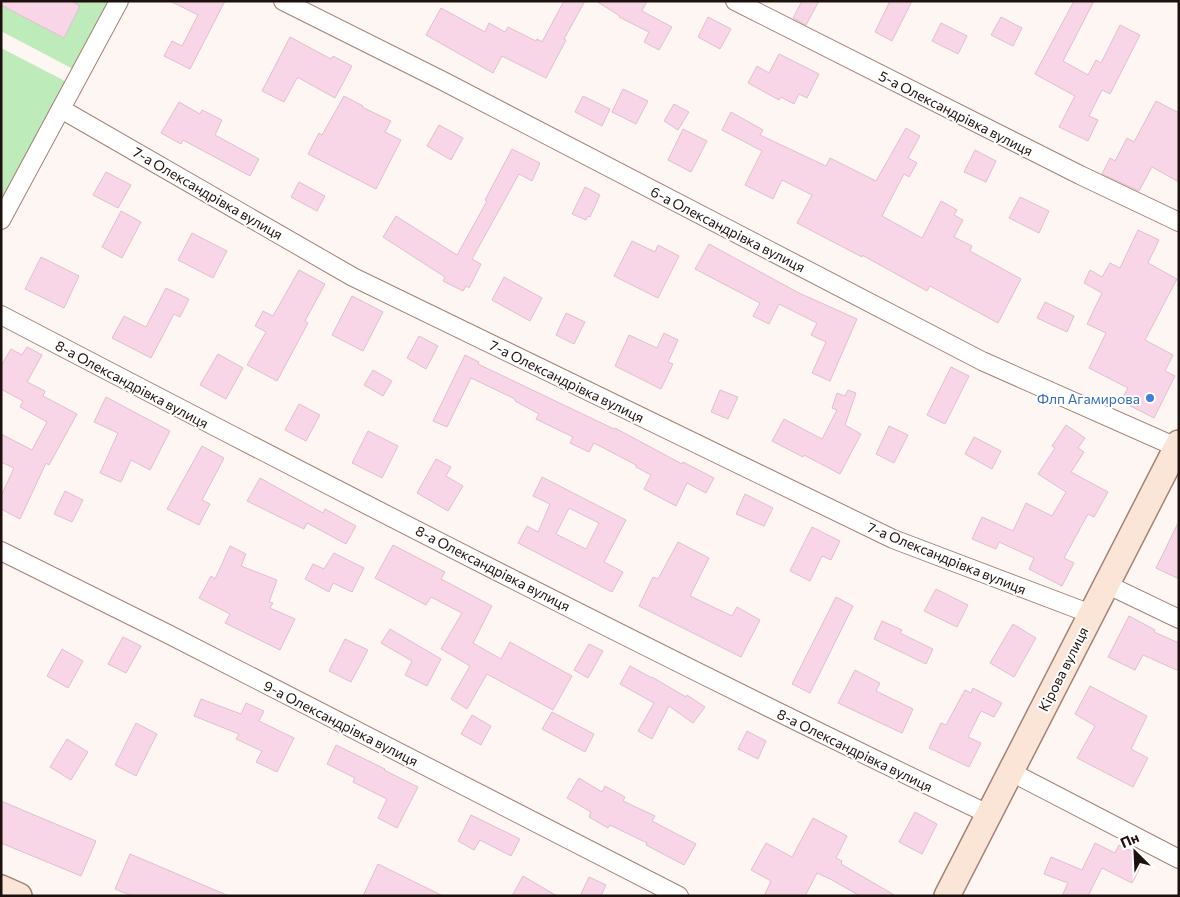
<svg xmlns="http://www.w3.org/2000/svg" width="1180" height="897" font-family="Commissioner,sans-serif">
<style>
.green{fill:#bdebba}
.building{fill:#f9d6e7;stroke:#e0becf;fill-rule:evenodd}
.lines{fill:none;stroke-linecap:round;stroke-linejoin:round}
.street-casing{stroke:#a38276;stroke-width:20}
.secondary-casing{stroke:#a38276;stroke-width:28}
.street{stroke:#fff;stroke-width:18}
.secondary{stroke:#fbe5d7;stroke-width:25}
.shop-dot{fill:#3f7fe0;stroke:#fff;stroke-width:2}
.labels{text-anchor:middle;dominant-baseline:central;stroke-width:4;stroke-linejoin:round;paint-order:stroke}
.street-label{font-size:14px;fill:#1d110d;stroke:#fff}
.shop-label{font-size:14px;fill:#366cbe;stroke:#fff;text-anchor:end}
</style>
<rect width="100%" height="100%" fill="#fef6f3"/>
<!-- green -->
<g class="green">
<polygon points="1,1 109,1 73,69 1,31"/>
<polygon points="1,48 67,82 1,203"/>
</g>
<!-- building -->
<g class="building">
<polygon points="1,1 71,1 80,6 64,38 1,5"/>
<polygon points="170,1 225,1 190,69 164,56 172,41 182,46 198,15"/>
<polygon points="564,1 585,1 564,39 566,40 546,78 502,56 493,73 426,35 441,8 485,32 489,23 505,32 508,27 536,41 537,39 542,42"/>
<polygon points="596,1 647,1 642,11 672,27 659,50 644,42 649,32 619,17 620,16"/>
<polygon points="802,1 819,1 806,25 793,18"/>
<polygon points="890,1 912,1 892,41 875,32"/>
<polygon points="1074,1 1094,1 1063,61 1088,75 1096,60 1101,63 1120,25 1140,35 1110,94 1102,90 1089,116 1098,120 1088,141 1059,127 1075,96 1035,74"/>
<polygon points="708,17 731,29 720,49 698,37"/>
<polygon points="1001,17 1022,28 1013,46 991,35"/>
<polygon points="941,23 967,36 958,54 932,41"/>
<polygon points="290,37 331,59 333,56 352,66 335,98 299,78 297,78 284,102 262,91"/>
<polygon points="779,54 819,74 807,98 799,94 794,104 781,97 779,100 748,83 757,66 769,73"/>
<polygon points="623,89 648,101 636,124 612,112"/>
<polygon points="344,96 363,106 362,107 391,121 385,132 401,140 376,189 308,154 319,133 322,135"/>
<polygon points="583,96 610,109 602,126 575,112"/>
<polygon points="1156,101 1179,113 1179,182 1152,167 1139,191 1102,174 1110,158 1115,161 1127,138 1134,142"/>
<polygon points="179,102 200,114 202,110 222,120 215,135 259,159 250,176 183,140 181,144 161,133"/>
<polygon points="674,104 689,112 678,130 664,121"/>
<polygon points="731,112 763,130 760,135 826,166 830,158 876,181 906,128 920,136 908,158 917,163 909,177 904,174 882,216 922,238 941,201 957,210 954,215 963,220 954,237 972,246 970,251 1021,279 998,323 930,286 927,291 862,255 862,257 797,223 812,195 782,180 773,199 745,185 762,151 722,130"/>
<polygon points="439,125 463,138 451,160 427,146"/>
<polygon points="683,129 707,141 691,172 668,160"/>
<polygon points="512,149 540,163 532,181 519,174 472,259 481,264 469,288 466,286 463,291 443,281 445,277 383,237 396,216 457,255 487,201 485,200"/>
<polygon points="975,150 996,161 986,182 964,172"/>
<polygon points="106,172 131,185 118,208 93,195"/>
<polygon points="299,182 325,196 317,211 291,197"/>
<polygon points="585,187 600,195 590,217 588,216 586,220 572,214"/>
<polygon points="1020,197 1049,211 1039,233 1009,218"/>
<polygon points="121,211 141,222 122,258 102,247"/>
<polygon points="1138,230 1159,240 1148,263 1177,279 1145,340 1173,355 1165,371 1175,376 1154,418 1121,401 1128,388 1089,368 1106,333 1087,324 1102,293 1084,283 1090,270 1102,277 1110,263 1120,268"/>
<polygon points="192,233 227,251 213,278 178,260"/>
<polygon points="632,241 655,252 658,245 679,256 658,298 614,276"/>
<polygon points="709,244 799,293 857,319 830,381 812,373 826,342 811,335 817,323 779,304 769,324 753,316 760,303 695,269"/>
<polygon points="41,257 79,276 64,308 25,289"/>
<polygon points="299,270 325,284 305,321 308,323 277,381 247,365 266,332 255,326 263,311 273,316"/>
<polygon points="504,277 542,298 530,321 492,300"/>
<polygon points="166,288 189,299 180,317 174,314 151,358 112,338 124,316 146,327"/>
<polygon points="352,296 383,312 363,351 332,335"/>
<polygon points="1045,302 1074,316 1067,332 1037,318"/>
<polygon points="566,313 585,322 574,344 556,335"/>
<polygon points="664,333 678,340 668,362 673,364 661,389 615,366 629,335 657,348"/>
<polygon points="419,336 438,346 426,369 407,358"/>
<polygon points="27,347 42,355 27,382 45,391 43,396 77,414 49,465 46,463 20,519 1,509 1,496 14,468 1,462 1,434 32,450 47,422 20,407 23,401 1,389 1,366 11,349 22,355"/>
<polygon points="218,354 243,368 226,399 200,385"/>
<polygon points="465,355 479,362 478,364 614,429 615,428 682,464 683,462 714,478 706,493 687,483 676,506 644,489 651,475 636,467 636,465 594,443 589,452 570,443 573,437 536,419 539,414 515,401 515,399 471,378 447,427 433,421"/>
<polygon points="951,367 969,376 945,424 927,415"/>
<polygon points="373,370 392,381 383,396 364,385"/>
<polygon points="720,390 738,397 728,419 711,412"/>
<polygon points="848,390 856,393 845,425 861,434 840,474 804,455 803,457 772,441 784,419 822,439 837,410 832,408 837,393 845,396"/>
<polygon points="106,397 170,431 150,470 131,460 121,482 100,473 118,433 94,422"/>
<polygon points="299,404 320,415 306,441 285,430"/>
<polygon points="1066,425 1085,438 1078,448 1084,452 1071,472 1108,492 1094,517 1088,514 1064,558 1074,563 1062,586 1029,569 1034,558 999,542 996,549 972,539 982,517 1013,531 1026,503 1052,516 1066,492 1038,474 1055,448 1052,446"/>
<polygon points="889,426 908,435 894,463 876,454"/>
<polygon points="368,431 398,446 382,478 352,463"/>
<polygon points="974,437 1001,451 992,469 965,454"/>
<polygon points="202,446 224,458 202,500 210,504 199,525 167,509"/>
<polygon points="436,459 451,467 446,476 463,486 448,511 417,493"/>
<path d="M542 477 626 520 604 562 623 572 612 592 518 543 527 526 538 532 550 504 533 496ZM569 508 599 523 586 549 556 534Z"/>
<polygon points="260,478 323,513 325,509 356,526 346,544 307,523 304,529 247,501"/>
<polygon points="65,491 83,500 72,522 54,514"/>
<polygon points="745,494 773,508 764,526 736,514"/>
<polygon points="1179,521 1179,579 1156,568"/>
<polygon points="812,527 840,541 831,560 822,556 810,581 790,571"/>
<polygon points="678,542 709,558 690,596 732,616 737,607 760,620 741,657 639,606 653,577 658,579"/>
<polygon points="393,545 445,572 441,579 492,606 473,643 501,659 510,642 572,676 553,710 487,674 467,709 451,699 470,666 441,649 462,613 431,597 426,605 375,578"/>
<polygon points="230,546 246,554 241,566 277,580 269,602 273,603 270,608 295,619 280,650 225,623 230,614 199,598 211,576 215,579"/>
<polygon points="334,553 364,568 352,592 333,583 329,592 305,579 313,564 324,569"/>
<polygon points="936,589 968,605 957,627 924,611"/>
<polygon points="836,597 853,606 810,693 792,684"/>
<polygon points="1129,616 1155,630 1154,632 1179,643 1179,671 1143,655 1135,670 1108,657"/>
<polygon points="882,621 902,630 900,633 933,649 926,664 874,639"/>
<polygon points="1013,624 1036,638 1014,677 990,663"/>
<polygon points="390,629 441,659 427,686 405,675 412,661 381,643"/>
<polygon points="123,637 141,646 126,673 108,664"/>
<polygon points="345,639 368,650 351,682 329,671"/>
<polygon points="589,644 603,651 588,678 574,670"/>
<polygon points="62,649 83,661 68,688 47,676"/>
<polygon points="630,666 652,678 652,677 686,697 687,695 705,707 693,723 669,706 652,739 638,731 654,703 620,684"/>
<polygon points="855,670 880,683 876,691 913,709 902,733 838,703"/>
<polygon points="1090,686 1147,716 1131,749 1148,758 1133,787 1077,758 1095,726 1075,714"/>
<polygon points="973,688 1002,703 994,717 981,711 968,737 981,743 969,767 929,748 941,723 946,725 965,690 971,693"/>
<polygon points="201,699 241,714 246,703 264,711 259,721 294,738 277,772 256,762 262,751 236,739 239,734 194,716"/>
<polygon points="552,712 594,734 585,752 542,729"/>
<polygon points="472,715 491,726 481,745 461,734"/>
<polygon points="136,723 157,734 136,776 115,765"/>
<polygon points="747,731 766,741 758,759 738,749"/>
<polygon points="67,739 88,752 71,780 50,767"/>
<polygon points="336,745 385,769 384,770 418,787 397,828 378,818 387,799 353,782 355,778 327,764"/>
<polygon points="579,778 602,792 605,786 625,797 623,801 655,816 652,821 696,844 684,865 646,845 647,843 610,825 608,828 589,817 591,812 567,798"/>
<polygon points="1,801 96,841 81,876 1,843"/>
<polygon points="915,812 937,824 922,854 899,842"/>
<polygon points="471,815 520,839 511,856 480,840 474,850 458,841"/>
<polygon points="813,818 847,836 836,858 842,861 841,864 896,896 860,896 832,880 817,873 805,896 764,896 771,881 751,870 766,843 792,857"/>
<polygon points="1095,843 1115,853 1119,845 1145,858 1132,883 1102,868 1088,896 1062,896 1068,883 1044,874 1051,857 1082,870"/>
<polygon points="130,854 149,862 229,896 132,896 115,889"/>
<polygon points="378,864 443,896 363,896"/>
<polygon points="523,876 557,896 512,896"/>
<polygon points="589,877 606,885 601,896 580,896"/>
</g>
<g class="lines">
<defs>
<g id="street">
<polyline points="283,1 443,81 982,361 1176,447"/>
<polyline points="735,1 1080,175 1179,222"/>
<polyline points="61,109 353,277 893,539 1091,614"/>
<polyline points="1,220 119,1"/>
<path d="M1 315C328 486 656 655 988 814"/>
<polyline points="1,551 168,634 679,896"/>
<polyline points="1106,584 1179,619"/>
<polyline points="1011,772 1179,859"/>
</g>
<g id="secondary">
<polyline points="1,888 19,896"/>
<polyline points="947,896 1179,443"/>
</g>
</defs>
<!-- street casing -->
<use href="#street" class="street-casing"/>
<!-- secondary casing -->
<use href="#secondary" class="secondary-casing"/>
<!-- street -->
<use href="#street" class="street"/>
<!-- secondary -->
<use href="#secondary" class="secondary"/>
</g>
<!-- markers -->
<circle class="shop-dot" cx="1150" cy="398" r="5"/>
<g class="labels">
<!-- street labels -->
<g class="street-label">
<text transform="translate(956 113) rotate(27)">5-а Олександрівка вулиця</text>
<text transform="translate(208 193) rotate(30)">7-а Олександрівка вулиця</text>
<text transform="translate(728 229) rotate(27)">6-а Олександрівка вулиця</text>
<text transform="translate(567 381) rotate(26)">7-а Олександрівка вулиця</text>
<text transform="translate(132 384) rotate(28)">8-а Олександрівка вулиця</text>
<text transform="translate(947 558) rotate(22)">7-а Олександрівка вулиця</text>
<text transform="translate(493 568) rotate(27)">8-а Олександрівка вулиця</text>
<text transform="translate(1063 669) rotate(-63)">Кірова вулиця</text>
<text transform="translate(341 723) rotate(27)">9-а Олександрівка вулиця</text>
<text transform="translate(855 750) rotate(26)">8-а Олександрівка вулиця</text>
</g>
<!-- shop labels -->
<g class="shop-label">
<text x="1140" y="398">Флп Агамирова</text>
</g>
</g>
<!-- border -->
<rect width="1180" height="897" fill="none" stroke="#1d110d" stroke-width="5"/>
<!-- north arrow -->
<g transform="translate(1135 852) rotate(336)" stroke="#ffffff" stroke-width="4" paint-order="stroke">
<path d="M0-4L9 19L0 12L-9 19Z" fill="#1d110d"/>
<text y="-8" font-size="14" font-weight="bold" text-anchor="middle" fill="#1d110d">Пн</text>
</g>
</svg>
